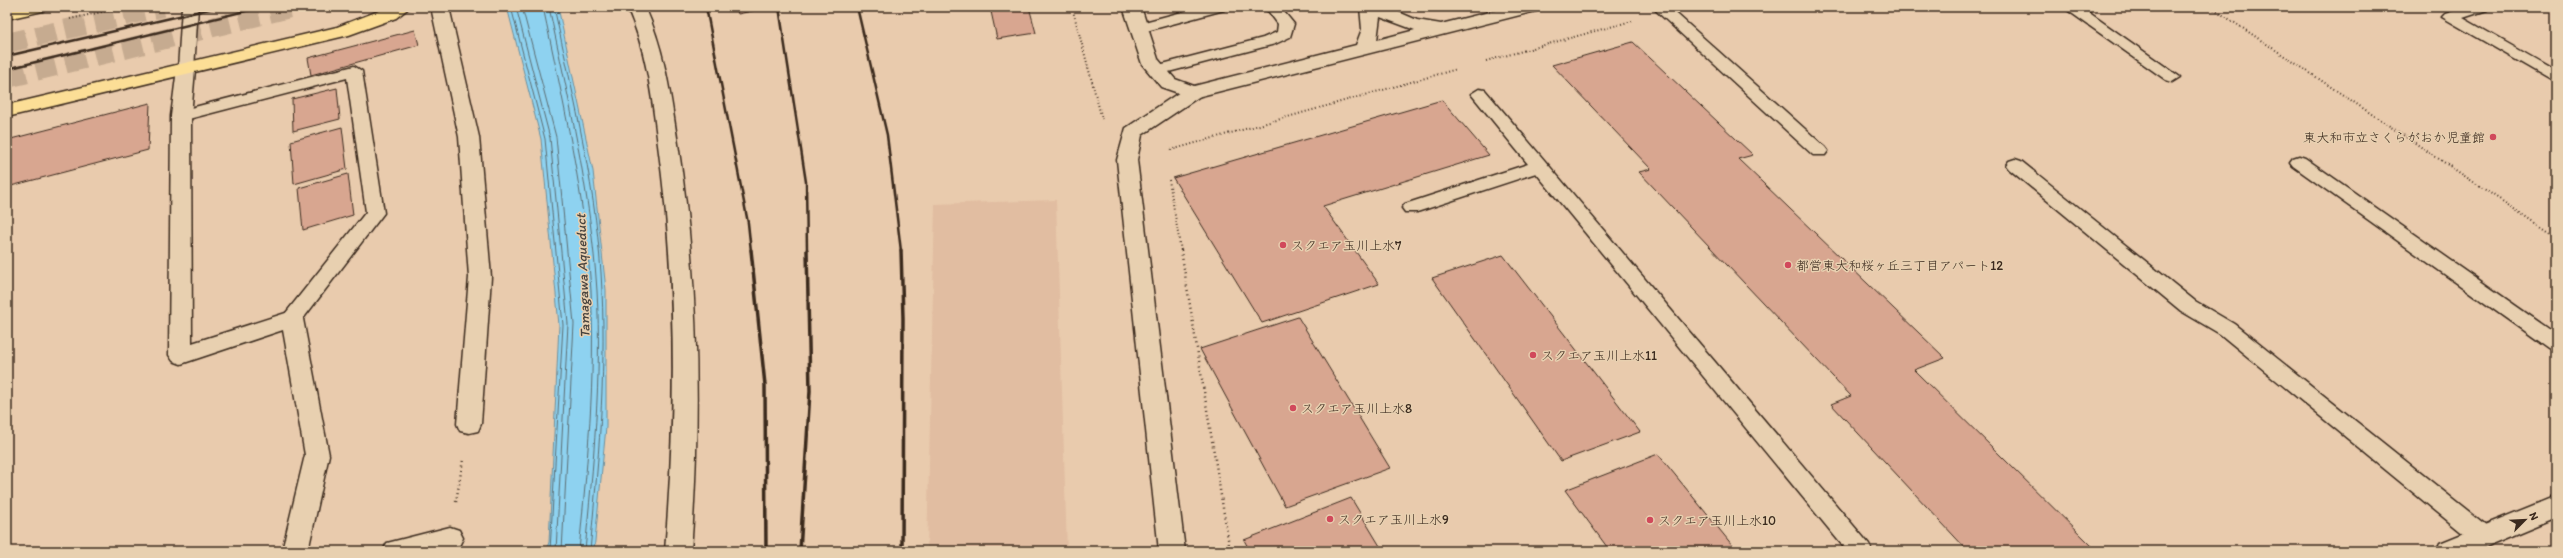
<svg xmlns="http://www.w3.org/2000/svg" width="2563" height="558" font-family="Itim,'Klee One',sans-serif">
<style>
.built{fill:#e1bda1}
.water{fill:#8ed2f0;stroke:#6d8f9c}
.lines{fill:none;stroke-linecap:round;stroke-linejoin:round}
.shore{stroke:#5c6d72;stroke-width:1}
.building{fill:#d8a690;stroke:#3b2a1e}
.primary-tunnel{stroke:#c6ab90;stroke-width:20;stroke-dasharray:20 10;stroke-linecap:butt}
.service-casing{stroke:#3b2a1e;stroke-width:3}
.minor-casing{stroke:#3b2a1e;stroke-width:3}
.tertiary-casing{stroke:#3b2a1e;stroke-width:3}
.primary-casing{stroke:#3b2a1e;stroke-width:3}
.path-far1{stroke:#3b2a1e;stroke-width:2;stroke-dasharray:1 2.5;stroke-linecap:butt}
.path{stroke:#3b2a1e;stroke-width:2.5;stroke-dasharray:1 3.5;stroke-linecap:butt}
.service{fill:#e8d0b0;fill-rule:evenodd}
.minor{fill:#e8d0b0;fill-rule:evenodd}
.tertiary{fill:#e8d0b0;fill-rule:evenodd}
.primary{fill:#fcde96;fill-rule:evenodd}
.rail-far1{stroke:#3b2a1e;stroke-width:2.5}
.rail{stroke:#3b2a1e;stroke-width:3.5}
.poi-dot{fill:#d1495b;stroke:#e8d0b0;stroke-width:1.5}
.labels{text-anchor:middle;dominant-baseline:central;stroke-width:3;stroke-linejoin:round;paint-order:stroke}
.poi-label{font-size:13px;fill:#3b2a1e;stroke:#e8d0b0;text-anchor:start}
.water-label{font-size:14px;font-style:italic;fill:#47433e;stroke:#e8d0b0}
</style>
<rect width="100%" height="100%" fill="#e9cbad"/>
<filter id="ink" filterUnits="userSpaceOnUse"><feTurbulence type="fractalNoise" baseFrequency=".025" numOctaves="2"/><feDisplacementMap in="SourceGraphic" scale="8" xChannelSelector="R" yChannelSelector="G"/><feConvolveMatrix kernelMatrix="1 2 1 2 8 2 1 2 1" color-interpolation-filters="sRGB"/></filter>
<g filter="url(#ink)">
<!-- built -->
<polygon class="built" points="1056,200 1067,551 927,551 935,204"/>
<!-- water -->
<polygon class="water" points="507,7 558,7 593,171 606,290 606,427 594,551 546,551 549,542 559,325 541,139"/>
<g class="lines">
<!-- shore -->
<g class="shore">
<polyline points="511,7 545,139 563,325 550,551"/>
<polyline points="516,7 550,138 568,324 556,551"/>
<polyline points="522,7 556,137 574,324 562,551"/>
<path d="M543 7C563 101 585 195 591 291 596 378 587 465 579 551"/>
<path d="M549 7C569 101 591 195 597 291 602 378 593 465 585 551"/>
<path d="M554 7C574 100 598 195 602 291 606 379 598 464 590 551"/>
</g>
</g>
<!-- building -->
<g class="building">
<polygon points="736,7 770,7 738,14"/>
<polygon points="990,7 1029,7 1036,33 997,39"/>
<polygon points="415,30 419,45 311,75 308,58"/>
<polygon points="1633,42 1753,155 1738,159 1945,358 1914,370 2092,546 2082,551 1968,551 1831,404 1851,396 1639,172 1651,169 1552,65"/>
<polygon points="337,88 340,119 293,131 292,99"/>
<polygon points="1442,100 1489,155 1323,206 1379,284 1262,323 1173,178"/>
<polygon points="150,103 148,150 7,187 7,140"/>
<polygon points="342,127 347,169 294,184 291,141"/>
<polygon points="348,174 353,215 303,230 299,188"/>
<polygon points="1503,255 1640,432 1561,461 1432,278"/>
<polygon points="1298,317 1390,468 1285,506 1200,349"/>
<polygon points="1658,454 1737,551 1610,551 1565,490"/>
<polygon points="1351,498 1383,551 1250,551 1244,540"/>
</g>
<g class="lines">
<!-- primary-tunnel -->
<g class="primary-tunnel">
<polyline points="7,43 163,7"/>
<polyline points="7,78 294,7"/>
</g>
<defs>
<g id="service">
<polygon points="182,7 198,7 194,69 186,74 178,69"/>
<polygon points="1201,7 1227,7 1224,10 1139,33 1131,28 1133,25"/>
<polygon points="1260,7 1280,7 1294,24 1290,37 1275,44 1157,75 1149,70 1151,67 1263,38 1277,32 1278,24 1269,12"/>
<polygon points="1652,7 1669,7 1825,147 1828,151 1825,155 1813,155"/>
<polygon points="2063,7 2081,7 2180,77 2172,82 2166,80"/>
<polygon points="2466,7 2490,7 2487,10 2463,18 2556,71 2556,83 2442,17 2445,14"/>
<polygon points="354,66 362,71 384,213 299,324 292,326 285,324 282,319 285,314 366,212 347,78 181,121 175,120 173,116 175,112"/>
<polygon points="1479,89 1485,90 1869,544 1872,551 1847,551 1536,173 1417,212 1405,212 1402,208 1405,204 1528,164 1471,94"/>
<polygon points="2299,156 2305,158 2556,334 2556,351 2549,349 2293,166 2290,162 2293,158"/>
<polygon points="2015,159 2021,161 2195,301 2234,324 2492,530 2495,537 2492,544 2484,546 2476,544 2220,334 2181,311 2009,169 2006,165 2009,161"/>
</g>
<g id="minor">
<polygon points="431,7 449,7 479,137 491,277 481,424 478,431 469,433 460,431 457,424 469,277 459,137"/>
<path d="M627 7H645C665 50 671 98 678 144 699 280 701 415 691 551H665C676 415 677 280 658 145 652 98 647 51 627 7Z"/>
<polygon points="186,63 193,65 195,69 191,116 192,343 292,311 300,313 303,319 329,455 308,551 282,551 305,455 283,330 181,364 173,361 169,355 171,116 177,69 179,65"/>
<polygon points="1193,86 1200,88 1203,92 1200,96 1142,135 1137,160 1185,551 1159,551 1117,160 1126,128 1186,88"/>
<polygon points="450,527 459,530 463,538 459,546 441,551 383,551 387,543"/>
</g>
<g id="tertiary">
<path d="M1123 7H1141L1158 59 1175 79 1194 86 1356 45 1362 29 1360 7H1387L1417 20 1441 24 1509 7H1539L1536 11 1193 98 1161 87 1142 64ZM1380 17 1415 30 1377 40Z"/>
<polygon points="2556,496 2556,518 2477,551 2436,551 2440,543"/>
</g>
<g id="primary">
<polygon points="14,7 46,7 43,11 7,19 7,9"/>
<polygon points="389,7 410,7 396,18 349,35 7,117 7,105 337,27"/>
</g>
</defs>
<!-- service casing -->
<use href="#service" class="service-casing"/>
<!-- minor casing -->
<use href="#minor" class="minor-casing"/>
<!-- tertiary casing -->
<use href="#tertiary" class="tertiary-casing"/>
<!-- primary casing -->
<use href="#primary" class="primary-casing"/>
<!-- path-far1 -->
<g class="path-far1">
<polyline points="1072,7 1102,119"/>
<polyline points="2211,7 2556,237"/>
<polyline points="70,19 124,7"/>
<polyline points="1486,61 1632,21"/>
<polyline points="1171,150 1457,69"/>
<polyline points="1169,180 1181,251"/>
</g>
<!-- path -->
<g class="path">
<polyline points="1181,250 1230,551"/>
<polyline points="456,502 463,460"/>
</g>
<!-- service -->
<use href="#service" class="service"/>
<!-- minor -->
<use href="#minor" class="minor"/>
<!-- tertiary -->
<use href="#tertiary" class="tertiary"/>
<!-- primary -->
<use href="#primary" class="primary"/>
<!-- rail-far1 -->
<g class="rail-far1">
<polyline points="706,7 748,223 751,251"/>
<polyline points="779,7 806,182 807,251"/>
<polyline points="857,7 887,135 901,251"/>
<polyline points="7,56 218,7"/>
<polyline points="7,69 262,7"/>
</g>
<!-- rail -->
<g class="rail">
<polyline points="751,250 765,385 766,551"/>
<polyline points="901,250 903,318 902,551"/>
<polyline points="800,551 810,391 807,250"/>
</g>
</g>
</g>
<!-- markers -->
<g class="poi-dot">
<circle cx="2493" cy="137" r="4"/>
<circle cx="1283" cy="245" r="4"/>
<circle cx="1788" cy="265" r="4"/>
<circle cx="1533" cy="355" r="4"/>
<circle cx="1293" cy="408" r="4"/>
<circle cx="1330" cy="519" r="4"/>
<circle cx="1650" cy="520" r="4"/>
</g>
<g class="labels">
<!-- poi labels -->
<g class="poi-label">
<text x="2485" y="137" text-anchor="end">東大和市立さくらがおか児童館</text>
<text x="1291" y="245">スクエア玉川上水7</text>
<text x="1796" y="265">都営東大和桜ヶ丘三丁目アパート12</text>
<text x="1541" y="355">スクエア玉川上水11</text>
<text x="1301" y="408">スクエア玉川上水8</text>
<text x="1338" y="519">スクエア玉川上水9</text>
<text x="1658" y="520">スクエア玉川上水10</text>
</g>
<!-- water labels -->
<g class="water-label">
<text transform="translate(583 276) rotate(-92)">Tamagawa Aqueduct</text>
</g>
</g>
<!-- margin -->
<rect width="2563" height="558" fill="none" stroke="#e8d0b0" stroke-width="24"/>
<rect x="12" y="12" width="2539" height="534" fill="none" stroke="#3b2a1e" stroke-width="1.5" filter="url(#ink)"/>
<!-- north arrow -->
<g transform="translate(2525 520) rotate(66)" stroke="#e8d0b0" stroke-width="3" paint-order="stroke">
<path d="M0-3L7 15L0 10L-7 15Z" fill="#3b2a1e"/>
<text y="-6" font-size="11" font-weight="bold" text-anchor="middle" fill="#3b2a1e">N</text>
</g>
</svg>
